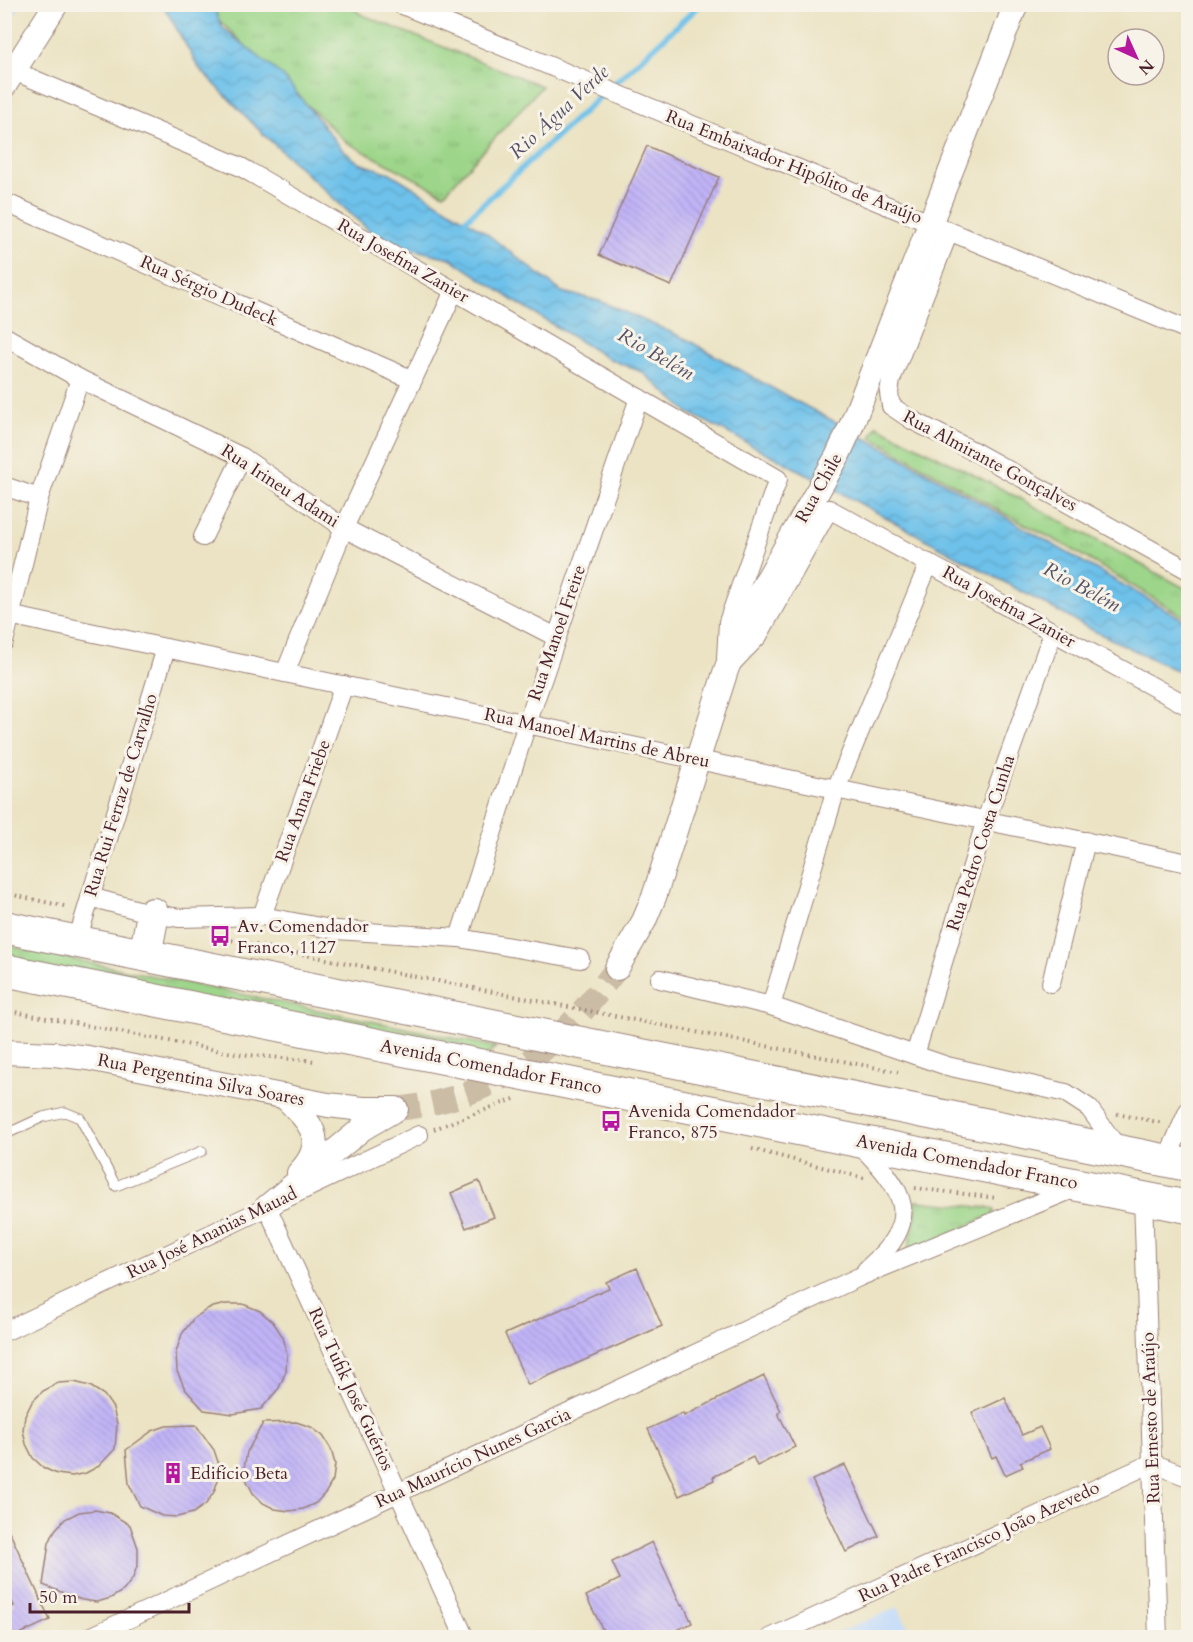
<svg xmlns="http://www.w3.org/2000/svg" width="1193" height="1642" font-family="Cardo,serif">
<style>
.built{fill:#c7ddf9}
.grass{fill:url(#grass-tufts);stroke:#747a5a;stroke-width:1.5}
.water{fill:url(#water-waves);stroke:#5c708a;stroke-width:1.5}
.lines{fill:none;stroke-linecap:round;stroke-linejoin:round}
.stream{stroke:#6dc1ea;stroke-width:6}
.building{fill:url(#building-back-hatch)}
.secondary-tunnel{stroke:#cbbca5;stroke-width:24;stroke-dasharray:24 12;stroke-linecap:butt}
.lane-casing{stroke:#9a8177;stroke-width:11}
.street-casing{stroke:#9a8177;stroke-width:20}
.secondary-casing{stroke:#9a8177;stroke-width:26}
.highway-casing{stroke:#9a8177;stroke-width:34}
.path{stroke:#9a8177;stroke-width:4;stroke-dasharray:1.5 4.5;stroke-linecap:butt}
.lane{stroke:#fff;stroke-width:9}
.street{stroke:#fff;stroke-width:18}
.secondary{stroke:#fff;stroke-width:24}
.highway{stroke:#fff;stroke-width:32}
.labels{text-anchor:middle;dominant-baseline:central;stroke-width:6;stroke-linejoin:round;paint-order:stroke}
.street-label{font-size:18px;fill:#4a1f2b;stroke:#f7f3e8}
.poi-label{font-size:18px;fill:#4a1f2b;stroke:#f7f3e8;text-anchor:start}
.water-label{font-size:20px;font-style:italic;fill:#545064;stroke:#f7f3e8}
</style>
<defs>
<pattern id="grass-tufts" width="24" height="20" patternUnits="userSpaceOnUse" patternTransform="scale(1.5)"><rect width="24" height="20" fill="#9dd68a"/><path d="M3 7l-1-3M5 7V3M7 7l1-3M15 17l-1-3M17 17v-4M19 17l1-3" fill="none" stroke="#89b777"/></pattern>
<pattern id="water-waves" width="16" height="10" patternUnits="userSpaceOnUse" patternTransform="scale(1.5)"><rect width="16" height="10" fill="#6dc1ea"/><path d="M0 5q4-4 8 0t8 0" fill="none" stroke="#60a5c9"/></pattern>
<pattern id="building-back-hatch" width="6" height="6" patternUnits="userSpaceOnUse" patternTransform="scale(1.5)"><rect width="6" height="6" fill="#c1b4f7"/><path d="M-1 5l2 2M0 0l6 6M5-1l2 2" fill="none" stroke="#a79ad4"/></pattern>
</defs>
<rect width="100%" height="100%" fill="#f7f3e8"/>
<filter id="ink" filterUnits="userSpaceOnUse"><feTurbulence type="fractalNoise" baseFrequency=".0167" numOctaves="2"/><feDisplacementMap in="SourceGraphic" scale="12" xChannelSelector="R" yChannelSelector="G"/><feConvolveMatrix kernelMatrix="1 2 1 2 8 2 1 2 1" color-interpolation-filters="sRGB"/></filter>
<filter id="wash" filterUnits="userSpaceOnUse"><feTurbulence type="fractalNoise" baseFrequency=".008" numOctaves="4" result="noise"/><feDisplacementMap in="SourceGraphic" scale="24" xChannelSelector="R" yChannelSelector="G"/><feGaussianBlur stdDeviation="1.35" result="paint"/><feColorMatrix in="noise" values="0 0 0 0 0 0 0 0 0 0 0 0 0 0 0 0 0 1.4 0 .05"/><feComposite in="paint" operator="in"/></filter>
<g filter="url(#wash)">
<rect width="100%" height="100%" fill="#ebe3c3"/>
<!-- built -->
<g class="built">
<polygon points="5,4 21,5 5,30 4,5"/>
<polygon points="898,1607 912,1637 828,1637"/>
</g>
<!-- grass -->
<g class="grass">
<polygon points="203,5 350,5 360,14 542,86 444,194 346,142"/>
<polygon points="877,426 1004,490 1188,590 1188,619 1068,547 1005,514 871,437"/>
<polygon points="4,945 496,1047 480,1061 5,964"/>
<polygon points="916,1201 990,1208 994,1210 994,1214 907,1253 916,1216"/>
</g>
<!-- water -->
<polygon class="water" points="163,5 213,5 222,27 284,77 342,149 359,163 390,173 482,230 562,292 600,301 686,339 779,392 897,455 1188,622 1188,676 1094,631 784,462 689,413 642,372 607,358 516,302 450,258 415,250 373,234 264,135 199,68"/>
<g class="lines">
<!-- stream -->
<polyline class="stream" points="460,225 701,4"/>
</g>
<g id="blocks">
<!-- building -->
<g class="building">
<polygon points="647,146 719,177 671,286 599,255"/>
<polygon points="479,1181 494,1217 466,1228 451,1193"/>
<polygon points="637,1268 662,1326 528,1385 505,1334 609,1288 606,1282"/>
<polygon points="226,1304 243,1304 260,1311 273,1322 283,1337 287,1354 286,1371 279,1388 261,1409 233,1414 204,1410 185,1389 177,1371 176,1352 182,1334 193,1319 209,1308"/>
<polygon points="764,1376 781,1411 778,1413 795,1447 757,1466 753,1457 713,1477 714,1480 679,1496 648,1429 683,1413 684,1416"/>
<polygon points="74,1382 90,1386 104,1395 113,1408 117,1424 115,1449 99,1466 86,1473 72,1476 57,1474 44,1468 33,1458 26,1444 23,1430 25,1416 32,1402 43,1391 58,1383"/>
<polygon points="1005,1398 1022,1435 1040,1427 1050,1449 1020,1462 1023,1467 1005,1475 996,1456 992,1458 972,1413"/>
<polygon points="296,1422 311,1427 323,1436 331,1449 335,1464 333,1480 326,1492 316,1503 303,1509 289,1511 275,1509 263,1503 253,1493 243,1473 247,1452 263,1423"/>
<polygon points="196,1425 214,1450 221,1471 214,1492 206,1504 193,1513 177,1517 162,1516 140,1506 129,1484 126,1450 152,1431 166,1426"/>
<polygon points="845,1465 879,1536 846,1552 812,1480"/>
<polygon points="95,1510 110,1513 130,1525 138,1548 138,1563 133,1578 124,1590 111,1598 97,1602 82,1600 43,1585 49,1543 55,1530 65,1519 79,1512"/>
<polygon points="4,1520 50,1620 11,1638 4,1638 4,1610 14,1606 4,1585"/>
<polygon points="652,1542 681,1605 683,1604 692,1623 661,1638 607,1638 586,1596 620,1579 612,1562"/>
</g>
</g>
</g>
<g filter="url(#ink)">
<use href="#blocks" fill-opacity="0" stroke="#9a8177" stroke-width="1.5"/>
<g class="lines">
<!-- secondary-tunnel -->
<path class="secondary-tunnel" d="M396 1109C502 1097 555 1051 617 968"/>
<defs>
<polyline id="lane" points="4,1135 43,1117 65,1112 80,1118 116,1186 202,1151"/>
<g id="street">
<polyline points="400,4 1188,330"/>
<polyline points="14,71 241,167 778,479 728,622 726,658"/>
<polyline points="4,202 413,380"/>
<polyline points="949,232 891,380 889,393 891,406 912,420 977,453 1188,570"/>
<polyline points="4,336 80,379 242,457 344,528 556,637"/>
<polyline points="4,486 39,498"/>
<polyline points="203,537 242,457"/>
<polyline points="4,614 1188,863"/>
<polyline points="4,642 39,498 80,379"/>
<polyline points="733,662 758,636 829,509 1188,706"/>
<polyline points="285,673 344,528 454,291"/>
<polyline points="90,897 153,914 180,918 262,916 336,930 459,938 580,959"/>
<polyline points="262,916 344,685"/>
<polyline points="459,938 527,724 639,398"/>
<polyline points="77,941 166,648"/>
<polyline points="660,979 771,1006 947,1066 1066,1093 1089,1108 1120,1151"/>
<polyline points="1051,983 1086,841"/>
<polyline points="771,1006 836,789 929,563"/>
<polyline points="915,1055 986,820 1053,632"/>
<path d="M858 1143C905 1191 925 1218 866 1270"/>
<polyline points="1166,1161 1188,1111"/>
<polyline points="1143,1198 1158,1638"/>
<polyline points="267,1207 465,1638"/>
<polyline points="4,1332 419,1135"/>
<polyline points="88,1638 859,1277 1078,1187"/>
<polyline points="770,1638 1152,1463 1188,1477"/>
</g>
<g id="secondary">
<polyline points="4,86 56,4"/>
<polyline points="617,968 644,921 654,897 726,670 742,630 757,598 837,457 852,424 1016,4"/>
<polyline points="4,1052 54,1054 88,1058 328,1105 363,1109 396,1109"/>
<path d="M284 1096C310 1122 330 1141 299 1173"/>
<polyline points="267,1207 363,1128 394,1110"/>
</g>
<g id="highway">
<polyline points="4,927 1188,1165"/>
<polyline points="145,955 153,914"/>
<polyline points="4,970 1188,1207"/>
</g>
</defs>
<!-- lane casing -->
<use href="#lane" class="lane-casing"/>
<!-- street casing -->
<use href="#street" class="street-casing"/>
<!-- secondary casing -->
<use href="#secondary" class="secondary-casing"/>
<!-- highway casing -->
<use href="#highway" class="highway-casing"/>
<!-- path -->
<g class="path">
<polyline points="4,893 68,907"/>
<polyline points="220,938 898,1072"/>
<polyline points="4,1010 238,1054 315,1061"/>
<polyline points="1117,1114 1163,1123"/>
<polyline points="434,1129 514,1099"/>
<polyline points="752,1149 864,1178"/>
<polyline points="915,1188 997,1198"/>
</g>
<!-- lane -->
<use href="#lane" class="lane"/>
<!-- street -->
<use href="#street" class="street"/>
<!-- secondary -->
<use href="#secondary" class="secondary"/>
<!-- highway -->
<use href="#highway" class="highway"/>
</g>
</g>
<!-- icons -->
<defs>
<symbol id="bus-bare" viewBox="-9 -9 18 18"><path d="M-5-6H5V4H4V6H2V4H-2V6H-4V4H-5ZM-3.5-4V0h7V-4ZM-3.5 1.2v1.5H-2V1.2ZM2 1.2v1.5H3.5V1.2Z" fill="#b5179e" stroke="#f7f3e8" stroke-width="2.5" paint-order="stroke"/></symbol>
<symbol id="building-bare" viewBox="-9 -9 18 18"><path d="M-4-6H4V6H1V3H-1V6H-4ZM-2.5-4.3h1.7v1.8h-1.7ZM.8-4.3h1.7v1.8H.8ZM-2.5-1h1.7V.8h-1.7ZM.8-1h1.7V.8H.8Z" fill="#b5179e" stroke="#f7f3e8" stroke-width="2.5" paint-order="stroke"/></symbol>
</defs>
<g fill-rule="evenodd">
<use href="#bus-bare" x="205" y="921" width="30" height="30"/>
<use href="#bus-bare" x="596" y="1106" width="30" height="30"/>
<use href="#building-bare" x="158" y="1458" width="30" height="30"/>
</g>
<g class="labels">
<!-- street labels -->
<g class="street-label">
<text transform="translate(794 167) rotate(22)">Rua Embaixador Hipólito de Araújo</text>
<text transform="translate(403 261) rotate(30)">Rua Josefina Zanier</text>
<text transform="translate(209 291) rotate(24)">Rua Sérgio Dudeck</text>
<text transform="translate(990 461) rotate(28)">Rua Almirante Gonçalves</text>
<text transform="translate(280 486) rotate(33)">Rua Irineu Adami</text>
<text transform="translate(819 488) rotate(-61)">Rua Chile</text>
<text transform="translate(1009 607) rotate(29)">Rua Josefina Zanier</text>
<text transform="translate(557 633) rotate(-71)">Rua Manoel Freire</text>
<text transform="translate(597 738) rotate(12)">Rua Manoel Martins de Abreu</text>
<text transform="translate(121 795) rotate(-73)">Rua Rui Ferraz de Carvalho</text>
<text transform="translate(303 801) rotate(-70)">Rua Anna Friebe</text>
<text transform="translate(981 843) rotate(-72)">Rua Pedro Costa Cunha</text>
<text transform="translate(491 1067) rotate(11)">Avenida Comendador Franco</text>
<text transform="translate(201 1080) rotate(11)">Rua Pergentina Silva Soares</text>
<text transform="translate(967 1162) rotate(11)">Avenida Comendador Franco</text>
<text transform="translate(212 1233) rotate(-26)">Rua José Ananias Mauad</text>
<text transform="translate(351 1389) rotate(65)">Rua Tufik José Guérios</text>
<text transform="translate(1151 1418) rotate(-92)">Rua Ernesto de Araújo</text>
<text transform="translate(473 1458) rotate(-25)">Rua Maurício Nunes Garcia</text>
<text transform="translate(979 1542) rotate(-25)">Rua Padre Francisco João Azevedo</text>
</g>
<!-- poi labels -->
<g class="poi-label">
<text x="237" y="926">Av. Comendador<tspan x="237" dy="21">Franco, 1127</tspan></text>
<text x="628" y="1111">Avenida Comendador<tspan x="628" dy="21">Franco, 875</tspan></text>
<text x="190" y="1473">Edifício Beta</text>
</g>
<!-- water labels -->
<g class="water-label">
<text transform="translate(559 112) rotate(-43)">Rio Água Verde</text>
<text transform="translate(656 354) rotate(30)">Rio Belém</text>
<text transform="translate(1082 587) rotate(28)">Rio Belém</text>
</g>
</g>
<!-- margin -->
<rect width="1193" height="1642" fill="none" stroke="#f7f3e8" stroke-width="24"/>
<!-- north arrow -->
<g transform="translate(1136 57) rotate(135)"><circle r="28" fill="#f7f3e8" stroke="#b29e9c" stroke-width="1.5"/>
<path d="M0-4.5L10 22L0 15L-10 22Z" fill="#b5179e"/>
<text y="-9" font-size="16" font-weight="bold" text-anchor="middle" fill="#4a1f2b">N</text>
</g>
<!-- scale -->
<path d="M30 1603v9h159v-9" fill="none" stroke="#4a1f2b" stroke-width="3"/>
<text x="39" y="1603" font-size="18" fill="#4a1f2b" stroke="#f7f3e8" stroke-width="4.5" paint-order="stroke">50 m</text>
</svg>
